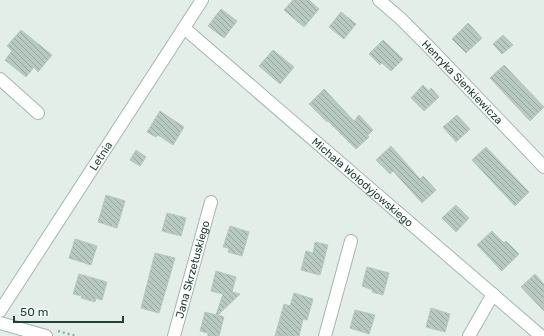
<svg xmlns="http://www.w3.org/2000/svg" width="544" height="336" font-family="Rubik,sans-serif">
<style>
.building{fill:url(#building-back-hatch);stroke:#b5c8c0}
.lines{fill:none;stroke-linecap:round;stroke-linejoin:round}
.minor-casing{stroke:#a5b6b0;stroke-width:14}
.path{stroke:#82b3a4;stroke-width:2.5;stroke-dasharray:2 3;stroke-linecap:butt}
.minor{stroke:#fff;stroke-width:12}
.labels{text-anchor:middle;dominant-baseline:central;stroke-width:3.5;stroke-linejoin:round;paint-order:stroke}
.street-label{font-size:11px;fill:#214038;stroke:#f4faf7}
</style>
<defs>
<pattern id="building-back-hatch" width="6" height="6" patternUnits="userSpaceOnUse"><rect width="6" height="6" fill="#b8c9c2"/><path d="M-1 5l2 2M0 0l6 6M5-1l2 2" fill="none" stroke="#95a59f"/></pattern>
</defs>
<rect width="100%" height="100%" fill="#e3eee9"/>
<!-- building -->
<g class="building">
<polygon points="293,0 309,0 319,9 304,27 284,10"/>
<polygon points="221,9 237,21 224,38 208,26"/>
<polygon points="341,12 356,24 344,39 329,27"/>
<polygon points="468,23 482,38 466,53 452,39"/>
<polygon points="21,30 52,55 38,72 34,67 26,77 5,60 12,51 7,46"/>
<polygon points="503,35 513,45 502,54 493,44"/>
<polygon points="383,40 403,59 391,71 382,63 380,65 369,54"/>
<polygon points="273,50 294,67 280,84 259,66"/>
<polygon points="504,65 544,107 530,121 490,78"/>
<polygon points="423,85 429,91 431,88 439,97 424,111 411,98"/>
<polygon points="324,89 354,121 359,115 373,130 367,136 369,137 356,149 328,121 327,122 309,104"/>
<polygon points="160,111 184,127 173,145 158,135 156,137 147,132"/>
<polygon points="457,115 470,129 456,142 443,127"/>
<polygon points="391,146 420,179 423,176 436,190 422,203 393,171 390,174 376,160"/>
<polygon points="486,147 529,192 515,206 472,160"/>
<polygon points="136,150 146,157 140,166 130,160"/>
<polygon points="106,195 125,201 117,228 98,222"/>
<polygon points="456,205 469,218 456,232 442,218"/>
<polygon points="167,213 186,218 181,236 162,231"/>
<polygon points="230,226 249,232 242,256 228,252 229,248 223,247"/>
<polygon points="492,231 504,243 506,241 519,254 502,271 477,245"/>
<polygon points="75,239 97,246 91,265 69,258"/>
<polygon points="315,242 328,245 320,275 301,270 306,251 313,253"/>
<polygon points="155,253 175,258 159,313 141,308"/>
<polygon points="367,267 389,273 383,295 372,292 373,290 362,286"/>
<polygon points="216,271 236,277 232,292 240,294 218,315 224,317 219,336 208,336 208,333 200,331 205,312 216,315 223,294 211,291"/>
<polygon points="79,274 107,282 102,300 96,298 95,302 81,298 82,296 73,294"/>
<polygon points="535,274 544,284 544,311 521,287"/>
<polygon points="294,293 313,299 307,320 303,319 299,336 275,336 284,304 290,306"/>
<polygon points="431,308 450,314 445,332 426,327"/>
<polygon points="355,310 375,315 369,334 350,328"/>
</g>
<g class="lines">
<defs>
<g id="minor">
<path id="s1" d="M379 0 401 19 429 47 544 167"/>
<path id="s2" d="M184 28 541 336"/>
<polyline points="0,79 38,113"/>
<path id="s3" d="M0 311 202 0"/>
<polyline points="0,323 46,336"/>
<path id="s4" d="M174 336 211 202"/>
<polyline points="325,336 351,241"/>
<polyline points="469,336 493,294"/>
</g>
</defs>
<!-- minor casing -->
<use href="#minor" class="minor-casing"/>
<!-- path -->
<polyline class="path" points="58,331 76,336"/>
<!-- minor -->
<use href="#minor" class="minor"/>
</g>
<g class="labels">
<!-- street labels -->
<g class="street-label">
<text stroke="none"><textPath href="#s1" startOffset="117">Henryka Sienkiewicza</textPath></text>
<text stroke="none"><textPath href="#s3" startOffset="185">Letnia</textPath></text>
<text stroke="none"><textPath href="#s2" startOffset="236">Michała Wołodyjowskiego</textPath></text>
<text stroke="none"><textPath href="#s4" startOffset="69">Jana Skrzetuskiego</textPath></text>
</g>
</g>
<!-- scale -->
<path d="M14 316v6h109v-6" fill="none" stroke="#214038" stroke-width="2"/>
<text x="20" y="316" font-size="12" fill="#214038" stroke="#f4faf7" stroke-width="3" paint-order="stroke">50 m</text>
</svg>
